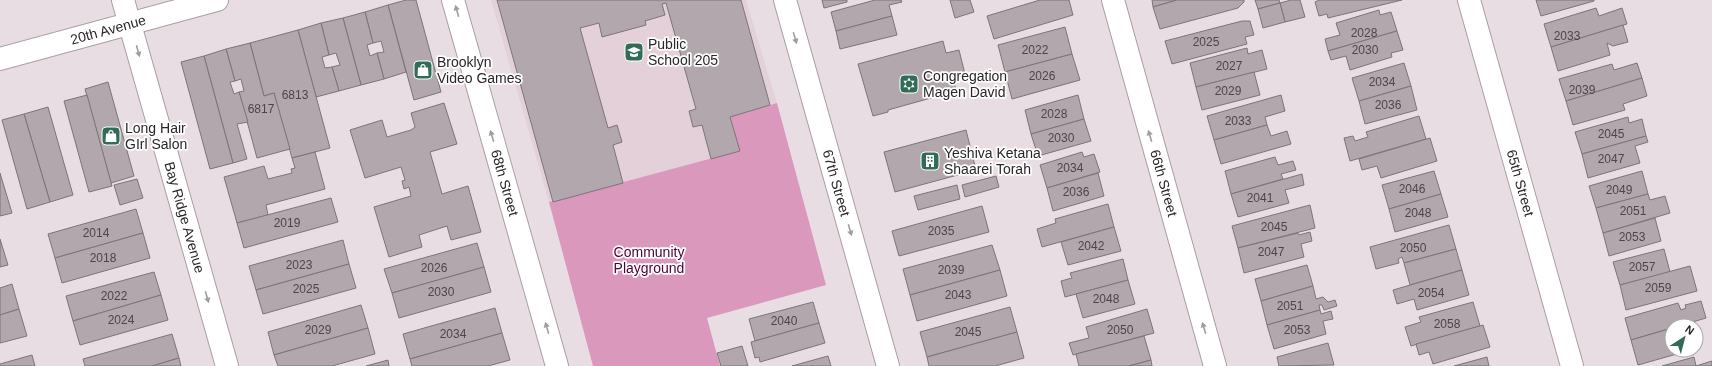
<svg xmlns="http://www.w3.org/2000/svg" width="1712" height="366" font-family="Helvetica,sans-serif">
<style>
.built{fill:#e3d0d9}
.green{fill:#da98bc}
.building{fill:#b1a7ac;stroke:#7d7479}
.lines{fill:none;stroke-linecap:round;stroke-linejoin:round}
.minor-casing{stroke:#a99ea3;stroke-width:24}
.tertiary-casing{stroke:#a99ea3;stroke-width:24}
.secondary-casing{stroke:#a99ea3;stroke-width:24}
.minor{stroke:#fff;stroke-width:22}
.tertiary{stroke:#fff;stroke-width:22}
.secondary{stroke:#fff;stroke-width:22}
.oneway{fill:#9f9d9e}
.labels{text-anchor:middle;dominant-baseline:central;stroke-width:3.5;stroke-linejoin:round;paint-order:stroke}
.number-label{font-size:12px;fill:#4c4649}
.street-label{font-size:14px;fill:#2a2628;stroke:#fff}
.poi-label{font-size:14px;fill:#2a2628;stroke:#fff;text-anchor:start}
.park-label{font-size:14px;fill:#4f0037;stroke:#fff}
</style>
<rect width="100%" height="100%" fill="#e8dde2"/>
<!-- built -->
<polygon class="built" points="491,0 746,0 777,103 730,117 740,151 549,202"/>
<!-- green -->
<polygon class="green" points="777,103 826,285 707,318 720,366 593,366 549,202 739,151 730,117"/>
<!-- building -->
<g class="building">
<polygon points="406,0 416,0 441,92 414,100 388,5"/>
<polygon points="497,0 741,0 770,105 730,117 740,151 711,159 702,125 693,127 689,111 696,109 666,3 662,4 665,15 645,21 646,25 602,37 599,23 580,28 608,128 617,125 622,142 613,145 623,183 553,202"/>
<polygon points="822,0 847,0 847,2 824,8"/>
<polygon points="875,0 901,0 902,2 889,5 892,16 836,31 831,12"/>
<polygon points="950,0 970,0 974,12 955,18"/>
<polygon points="1040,0 1069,0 1073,15 994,39 987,16"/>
<polygon points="1152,0 1177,0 1153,7"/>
<polygon points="1177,0 1244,0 1244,2 1238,8 1160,29 1153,7"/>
<polygon points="1255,0 1279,0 1280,3 1258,9"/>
<polygon points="1291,0 1300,0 1305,17 1285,22 1280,3"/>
<polygon points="1319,0 1402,0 1328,18 1327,14 1319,16 1315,2"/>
<polygon points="1536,0 1594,0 1594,1 1541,16"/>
<polygon points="1280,3 1285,22 1263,28 1258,9"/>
<polygon points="388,5 406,72 384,79 377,53 384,52 381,41 373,43 365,12"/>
<polygon points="1596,8 1599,16 1622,8 1627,24 1551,47 1544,24"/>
<polygon points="1379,10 1380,15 1391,12 1397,31 1328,51 1325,39 1340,35 1336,23"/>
<polygon points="365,12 373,43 367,45 370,56 377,53 384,79 361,85 343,18"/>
<polygon points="892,16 897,35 840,49 836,31"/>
<polygon points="343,18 361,85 339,91 332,67 340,65 336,53 329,55 321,23"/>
<polygon points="1242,21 1250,21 1254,35 1245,37 1247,44 1172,64 1165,41"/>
<polygon points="321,23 329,55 322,57 325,68 332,67 339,91 316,97 298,30"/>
<polygon points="1623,25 1628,42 1613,46 1607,43 1610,55 1558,71 1551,47"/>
<polygon points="1065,27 1072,54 1005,72 998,45"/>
<polygon points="298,30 330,148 292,158 274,93 264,96 250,43"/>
<polygon points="1397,31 1403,50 1391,53 1392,57 1350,70 1346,56 1331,60 1328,51"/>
<polygon points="943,41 946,53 959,50 965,74 953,77 956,91 888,110 888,112 873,116 858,64"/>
<polygon points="250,43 264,96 274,93 290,149 257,158 239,92 244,91 241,79 235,81 226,49"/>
<polygon points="1247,48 1248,54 1262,50 1267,69 1196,87 1190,63"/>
<polygon points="226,49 235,81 230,82 234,94 239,92 248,122 237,124 247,159 233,163 204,56"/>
<polygon points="1072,54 1080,80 1012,99 1005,72"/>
<polygon points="204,56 233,163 210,169 181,62"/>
<polygon points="1404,63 1411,86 1359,101 1352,78"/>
<polygon points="1637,63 1642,78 1566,101 1559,79 1612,64 1614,70"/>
<polygon points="1254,72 1260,95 1202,110 1196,87"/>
<polygon points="1642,78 1647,96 1623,104 1625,110 1573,125 1566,101"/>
<polygon points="108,82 134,176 111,183 85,89"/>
<polygon points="1411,86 1417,110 1365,124 1359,101"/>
<polygon points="87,95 112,186 89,192 64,101"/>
<polygon points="1078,95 1084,119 1031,134 1025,110"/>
<polygon points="1281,95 1285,111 1265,117 1267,125 1214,140 1207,116"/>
<polygon points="444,103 457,144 430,152 442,194 468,186 481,232 451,240 447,226 419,235 422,247 389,257 374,207 411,196 409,187 404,189 402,181 405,180 401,167 365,178 350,130 382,120 387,137 411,130 415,127 411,113"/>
<polygon points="48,107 73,195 50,202 24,114"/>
<polygon points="24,114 50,202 27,209 2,120"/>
<polygon points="1419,116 1426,139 1350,161 1344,138 1353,136 1355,141 1368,137 1366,132"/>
<polygon points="1628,117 1629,123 1642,119 1646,136 1582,154 1575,132"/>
<polygon points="1084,119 1091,141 1038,156 1031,134"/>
<polygon points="1267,125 1271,136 1287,131 1291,144 1221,164 1214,140"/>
<polygon points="966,130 976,170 895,192 884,152"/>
<polygon points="1646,136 1648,142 1635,146 1640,163 1588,178 1582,154"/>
<polygon points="1430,138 1437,161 1381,178 1377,166 1362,170 1359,159"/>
<polygon points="315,152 325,189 266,205 268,215 237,223 224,177 264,166 268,179 292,173 291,169 295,168 292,158"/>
<polygon points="1082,152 1084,157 1094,154 1100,172 1047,188 1040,165"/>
<polygon points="1275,157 1278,165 1293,161 1296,170 1281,174 1283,179 1231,194 1225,171"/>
<polygon points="1434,171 1441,194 1389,209 1382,185"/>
<polygon points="1642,171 1648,194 1596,208 1589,186"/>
<polygon points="0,173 12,213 0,216"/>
<polygon points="1098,173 1104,196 1053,211 1047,188"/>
<polygon points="1302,174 1304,185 1285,190 1289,203 1238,217 1231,194"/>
<polygon points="996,176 999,187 965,197 962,185"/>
<polygon points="137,179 143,198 120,205 114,185"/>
<polygon points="957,185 960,199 918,210 914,196"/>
<polygon points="1441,194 1448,217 1395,232 1389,209"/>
<polygon points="1648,194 1650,200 1665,196 1670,213 1603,233 1596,208"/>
<polygon points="331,198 338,222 244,248 237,223"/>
<polygon points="1108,204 1114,227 1042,247 1037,229 1056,223 1055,219"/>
<polygon points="1310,205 1315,228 1238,248 1232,226"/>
<polygon points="982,206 989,232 899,256 892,231"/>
<polygon points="136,209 143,233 55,258 48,234"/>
<polygon points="1655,218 1661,241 1609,256 1603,233"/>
<polygon points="1449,225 1456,249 1404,263 1402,257 1398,259 1399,263 1376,269 1370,247"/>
<polygon points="1114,227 1121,251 1068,265 1061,242"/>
<polygon points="1310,232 1312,241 1301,244 1304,257 1244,273 1238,248 1298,233 1299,235"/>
<polygon points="143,233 150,258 62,283 55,258"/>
<polygon points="0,239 8,265 0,267"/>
<polygon points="343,240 349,264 256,290 249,266"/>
<polygon points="477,243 484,267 392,293 384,269"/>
<polygon points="992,245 1000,270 910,295 903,269"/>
<polygon points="1456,249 1462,270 1410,285 1404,263"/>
<polygon points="1664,249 1670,272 1620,285 1613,262"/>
<polygon points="1123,259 1128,280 1065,297 1061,281 1072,278 1070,273"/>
<polygon points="349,264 356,288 263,314 256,290"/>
<polygon points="1307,265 1313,286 1261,301 1255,279"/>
<polygon points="1690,266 1697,291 1626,310 1620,285"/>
<polygon points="484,267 491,292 399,318 392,293"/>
<polygon points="1000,270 1007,296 917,321 910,295"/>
<polygon points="1462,270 1469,295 1417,310 1414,299 1397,304 1393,290"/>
<polygon points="154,272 161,295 73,321 66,296"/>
<polygon points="1128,280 1135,304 1083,318 1076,294"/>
<polygon points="12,284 19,309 0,315 0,288"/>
<polygon points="1313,286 1316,299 1323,297 1328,302 1335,300 1337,306 1324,310 1322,305 1319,305 1320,310 1267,325 1261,301"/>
<polygon points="161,295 168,320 80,345 73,321"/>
<polygon points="1701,301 1706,318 1679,326 1672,326 1672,328 1631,340 1625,318 1678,303 1681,310 1686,308 1685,305"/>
<polygon points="813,302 819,323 755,341 749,319"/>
<polygon points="1473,302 1480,326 1411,346 1405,327 1421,322 1419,317"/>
<polygon points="361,305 368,328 274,355 268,332"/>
<polygon points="1010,307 1017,332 927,357 920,332"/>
<polygon points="495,308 502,333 410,359 403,334"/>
<polygon points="19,309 27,336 0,343 0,315"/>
<polygon points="1147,309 1154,333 1073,355 1069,343 1089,338 1086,327"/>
<polygon points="1320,310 1321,314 1331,311 1333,319 1323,321 1326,334 1274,349 1267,325"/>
<polygon points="819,323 825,343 760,362 759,357 755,358 751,342"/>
<polygon points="1483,325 1490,347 1433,364 1429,352 1419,355 1416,344"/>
<polygon points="368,328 375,354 332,366 278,366 274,355"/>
<polygon points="1672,328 1672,350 1691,350 1638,365 1631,340"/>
<polygon points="1017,332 1024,358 995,366 929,366 927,357"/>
<polygon points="502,333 510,360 488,366 412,366 410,359"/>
<polygon points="172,334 179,358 152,366 85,366 83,359"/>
<polygon points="1144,336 1151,360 1129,366 1079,366 1076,354"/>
<polygon points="1328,343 1334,365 1279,366 1277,357"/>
<polygon points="742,346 748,366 721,366 717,353"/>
<polygon points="32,355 35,366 0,366 0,364"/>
<polygon points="828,356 831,366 792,366"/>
<polygon points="1487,357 1489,366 1454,366"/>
<polygon points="1694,357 1696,366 1712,361 1712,366 1662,366"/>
<polygon points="179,358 181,366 152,366"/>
<polygon points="388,360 389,366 366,366"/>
<polygon points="1151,360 1152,366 1129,366"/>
</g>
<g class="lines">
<defs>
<g id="minor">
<path id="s1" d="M123 0 227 366"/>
<path id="s2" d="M453 0 557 366"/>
<path id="s3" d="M785 0 888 366"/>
<path id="s4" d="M1113 0 1215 366"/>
</g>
<g id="tertiary">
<path id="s5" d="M0 59 217 0"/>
</g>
<g id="secondary">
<path id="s6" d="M1469 0 1572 366"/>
</g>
</defs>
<!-- minor casing -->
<use href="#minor" class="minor-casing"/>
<!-- tertiary casing -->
<use href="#tertiary" class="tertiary-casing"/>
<!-- secondary casing -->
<use href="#secondary" class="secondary-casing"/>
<!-- minor -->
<use href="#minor" class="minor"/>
<!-- tertiary -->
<use href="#tertiary" class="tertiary"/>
<!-- secondary -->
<use href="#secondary" class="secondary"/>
</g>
<!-- one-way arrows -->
<defs><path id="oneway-solid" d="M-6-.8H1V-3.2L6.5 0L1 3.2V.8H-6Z"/></defs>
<g class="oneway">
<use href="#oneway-solid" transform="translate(457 11) rotate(-106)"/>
<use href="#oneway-solid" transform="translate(795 38) rotate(74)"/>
<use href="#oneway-solid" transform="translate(138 51) rotate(75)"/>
<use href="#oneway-solid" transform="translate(492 136) rotate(-106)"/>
<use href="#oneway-solid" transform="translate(1150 136) rotate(-106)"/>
<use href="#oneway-solid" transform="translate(850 230) rotate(74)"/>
<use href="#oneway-solid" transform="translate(207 297) rotate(74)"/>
<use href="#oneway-solid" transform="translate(547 328) rotate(-106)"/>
<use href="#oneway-solid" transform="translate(1204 328) rotate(-106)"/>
</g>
<!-- icons -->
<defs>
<symbol id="school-square" viewBox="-11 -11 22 22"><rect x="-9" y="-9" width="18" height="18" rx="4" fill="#326c56" stroke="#fff"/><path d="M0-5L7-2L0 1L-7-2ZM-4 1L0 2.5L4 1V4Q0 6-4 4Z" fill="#fff"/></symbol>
<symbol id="shop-square" viewBox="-11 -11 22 22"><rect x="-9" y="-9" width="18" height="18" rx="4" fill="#326c56" stroke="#fff"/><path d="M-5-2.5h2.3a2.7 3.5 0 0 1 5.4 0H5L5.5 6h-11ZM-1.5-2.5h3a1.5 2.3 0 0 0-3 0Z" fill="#fff"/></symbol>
<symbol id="synagogue-square" viewBox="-11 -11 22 22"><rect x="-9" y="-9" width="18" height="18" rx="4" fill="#326c56" stroke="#fff"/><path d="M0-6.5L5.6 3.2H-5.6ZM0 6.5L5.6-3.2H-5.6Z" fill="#fff"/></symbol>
<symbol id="building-square" viewBox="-11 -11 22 22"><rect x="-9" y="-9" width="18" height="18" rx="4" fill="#326c56" stroke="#fff"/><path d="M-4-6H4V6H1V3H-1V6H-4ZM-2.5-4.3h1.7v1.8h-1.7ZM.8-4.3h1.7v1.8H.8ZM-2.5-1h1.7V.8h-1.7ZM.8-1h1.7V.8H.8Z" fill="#fff"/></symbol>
</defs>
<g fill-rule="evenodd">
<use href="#school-square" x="623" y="41" width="22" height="22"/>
<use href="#shop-square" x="412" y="59" width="22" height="22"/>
<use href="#synagogue-square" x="898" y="73" width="22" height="22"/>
<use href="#shop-square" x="100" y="125" width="22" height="22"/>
<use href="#building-square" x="919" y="150" width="22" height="22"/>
</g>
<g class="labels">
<!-- number labels -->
<g class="number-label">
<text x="1364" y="33">2028</text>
<text x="1567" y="36">2033</text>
<text x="1206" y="42">2025</text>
<text x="1035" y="50">2022</text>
<text x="1365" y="50">2030</text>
<text x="1229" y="66">2027</text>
<text x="1042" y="76">2026</text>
<text x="1382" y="82">2034</text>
<text x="1582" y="90">2039</text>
<text x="1228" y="91">2029</text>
<text x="295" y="95">6813</text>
<text x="1388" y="105">2036</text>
<text x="261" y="109">6817</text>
<text x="1054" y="114">2028</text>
<text x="1238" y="121">2033</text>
<text x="1611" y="134">2045</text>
<text x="1061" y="138">2030</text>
<text x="1611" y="159">2047</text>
<text x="1070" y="168">2034</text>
<text x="1412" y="189">2046</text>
<text x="1619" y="190">2049</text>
<text x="1076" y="192">2036</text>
<text x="1260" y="198">2041</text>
<text x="1633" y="211">2051</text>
<text x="1418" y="213">2048</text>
<text x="287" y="223">2019</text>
<text x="1274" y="227">2045</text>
<text x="941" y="231">2035</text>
<text x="96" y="233">2014</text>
<text x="1632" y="237">2053</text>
<text x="1091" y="246">2042</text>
<text x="1413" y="248">2050</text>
<text x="1271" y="252">2047</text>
<text x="103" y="258">2018</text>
<text x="299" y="265">2023</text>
<text x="1642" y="267">2057</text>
<text x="434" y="268">2026</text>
<text x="951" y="270">2039</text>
<text x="1658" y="288">2059</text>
<text x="306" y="289">2025</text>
<text x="441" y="292">2030</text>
<text x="1431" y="293">2054</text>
<text x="958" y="295">2043</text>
<text x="114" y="296">2022</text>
<text x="1106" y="299">2048</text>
<text x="1290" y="306">2051</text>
<text x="121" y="320">2024</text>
<text x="784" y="321">2040</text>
<text x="1447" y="324">2058</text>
<text x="318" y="330">2029</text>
<text x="1120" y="330">2050</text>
<text x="1297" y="330">2053</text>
<text x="968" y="332">2045</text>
<text x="453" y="334">2034</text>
</g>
<!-- street labels -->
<g class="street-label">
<text stroke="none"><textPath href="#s5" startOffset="112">20th Avenue</textPath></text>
<text stroke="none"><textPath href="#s2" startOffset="190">68th Street</textPath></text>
<text stroke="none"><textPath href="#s3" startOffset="190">67th Street</textPath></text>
<text stroke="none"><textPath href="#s4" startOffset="190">66th Street</textPath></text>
<text stroke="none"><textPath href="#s6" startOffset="190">65th Street</textPath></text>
<text stroke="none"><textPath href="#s1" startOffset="226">Bay Ridge Avenue</textPath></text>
</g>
<!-- poi labels -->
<g class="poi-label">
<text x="648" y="44">Public<tspan x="648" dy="16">School 205</tspan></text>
<text x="437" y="62">Brooklyn<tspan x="437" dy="16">Video Games</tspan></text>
<text x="923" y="76">Congregation<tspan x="923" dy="16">Magen David</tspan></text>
<text x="125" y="128">Long Hair<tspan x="125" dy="16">GIrl Salon</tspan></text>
<text x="944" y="153">Yeshiva Ketana<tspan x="944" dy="16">Shaarei Torah</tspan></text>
</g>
<!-- park labels -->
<g class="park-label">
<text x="649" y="252">Community<tspan x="649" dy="16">Playground</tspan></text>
</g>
</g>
<!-- north arrow -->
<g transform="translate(1684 338) rotate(36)"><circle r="19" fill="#ffffff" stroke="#aaa8a9"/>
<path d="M0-3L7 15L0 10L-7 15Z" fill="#326c56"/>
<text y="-6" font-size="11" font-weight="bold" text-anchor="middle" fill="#2a2628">N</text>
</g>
</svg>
